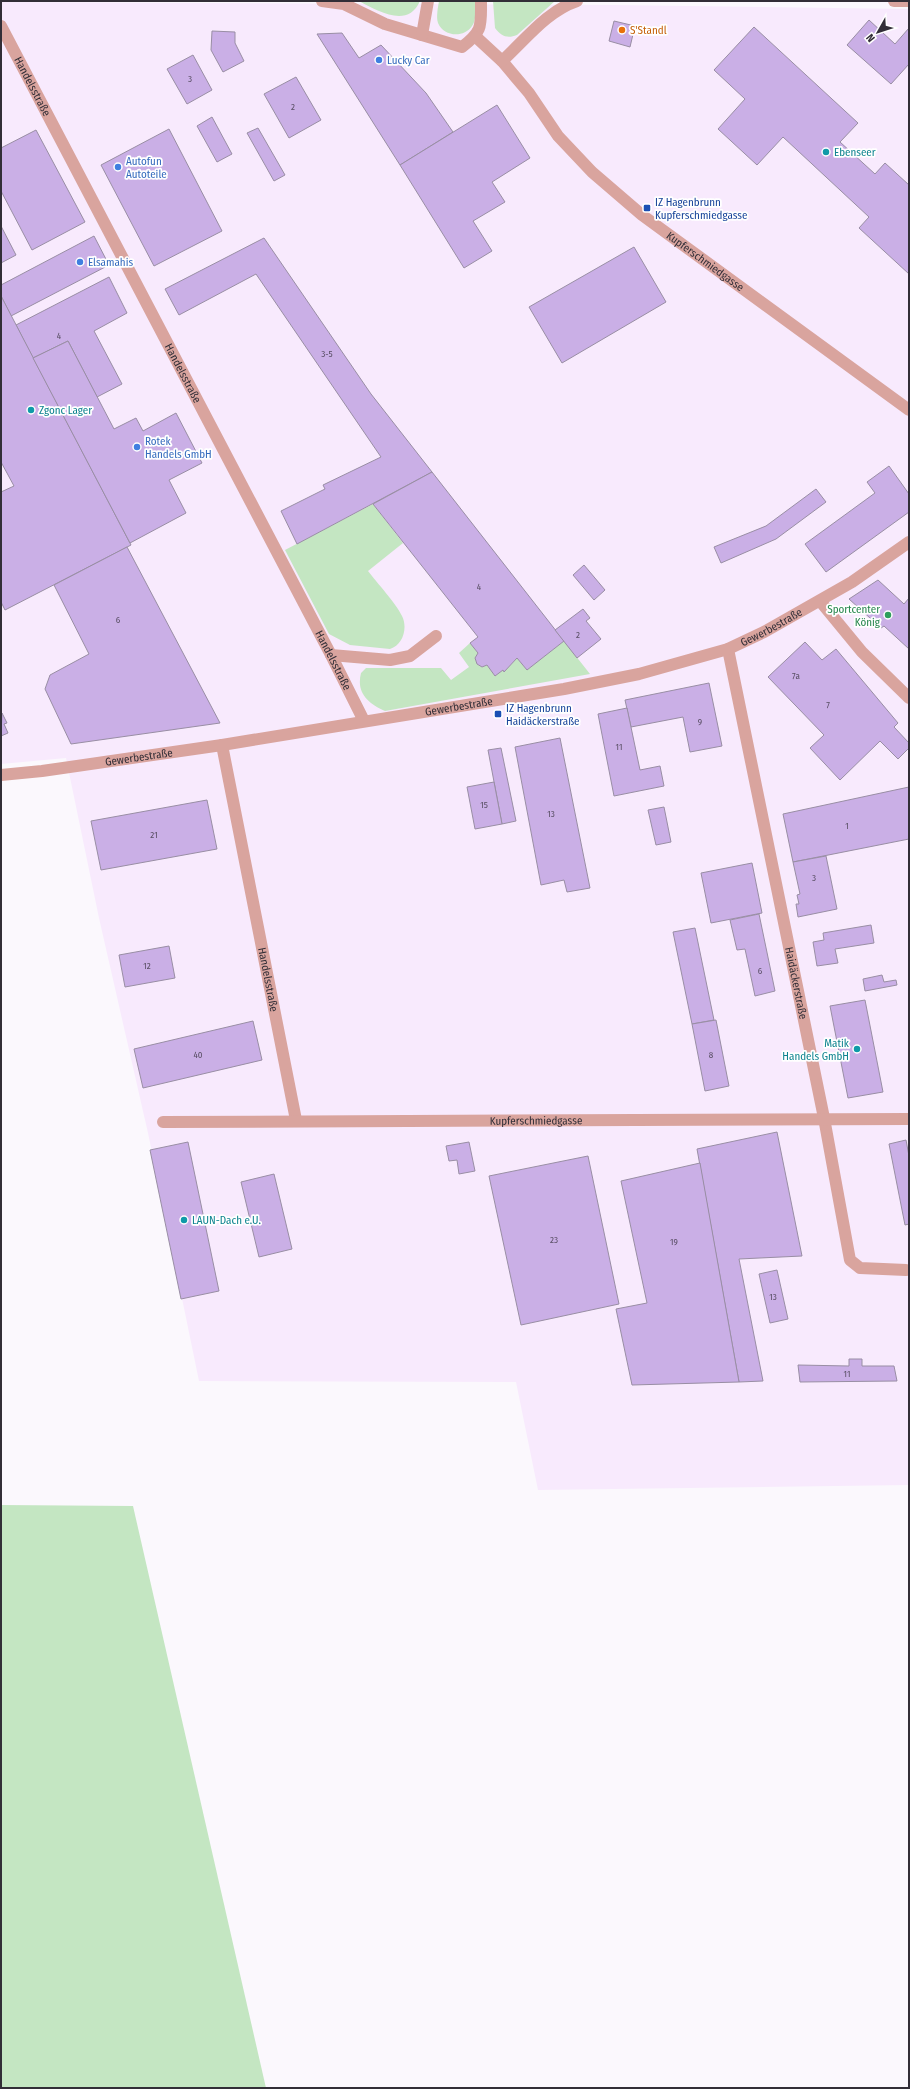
<svg xmlns="http://www.w3.org/2000/svg" width="910" height="2089" font-family="'Fira Sans Condensed',sans-serif">
<style>
.industrial{fill:#f8eafd}
.green{fill:#c4e6c2}
.building{fill:#caafe6;stroke:#998ea4}
.lines{fill:none;stroke-linecap:round;stroke-linejoin:round}
.minor{stroke:#d9a49e;stroke-width:12}
.food-dot{fill:#e8710a;stroke:#fff;stroke-width:1.5}
.shop-dot{fill:#3f7fe0;stroke:#fff;stroke-width:1.5}
.culture-dot{fill:#0f9aa8;stroke:#fff;stroke-width:1.5}
.transit-dot{fill:#1a4fb4;stroke:#fff;stroke-width:1.5}
.leisure-dot{fill:#2e9e5b;stroke:#fff;stroke-width:1.5}
.labels{text-anchor:middle;dominant-baseline:central;stroke-width:3.5;stroke-linejoin:round;paint-order:stroke}
.number-label{font-size:9px;fill:#584e63}
.food-label{font-size:11px;fill:#c56008;stroke:#fff;text-anchor:start}
.shop-label{font-size:11px;fill:#366cbe;stroke:#fff;text-anchor:start}
.street-label{font-size:11px;fill:#322e37;stroke:#fff}
.culture-label{font-size:11px;fill:#0d838f;stroke:#fff;text-anchor:start}
.transit-label{font-size:11px;fill:#164399;stroke:#fff;text-anchor:start}
.leisure-label{font-size:11px;fill:#27864d;stroke:#fff;text-anchor:end}
</style>
<rect width="100%" height="100%" fill="#fbf8fd"/>
<!-- industrial -->
<polygon class="industrial" points="1,2 613,5 909,9 909,1485 538,1490 516,1382 199,1381 148,1133 99,918 66,758 1,764"/>
<!-- green -->
<g class="green">
<path d="M359 1H420C408 29 378 11 359 1Z"/>
<path d="M439 1H475C475 8 477 20 472 26 464 38 444 37 438 23 436 17 438 7 439 1Z"/>
<path d="M493 1H555L517 35C507 39 501 36 495 28Z"/>
<path d="M373 504 403 543 368 571C377 583 396 603 402 616 408 628 403 645 390 649L350 645 329 634 285 550Z"/>
<path d="M564 641 590 674 385 711C368 703 356 693 361 673L366 668H441L451 680 469 667 459 653 470 643 478 653 475 658 477 664 482 667 487 665 495 676 503 670 504 672 517 658 527 670Z"/>
<polygon points="1,1505 133,1506 266,2088 1,2088"/>
</g>
<!-- building -->
<g class="building">
<polygon points="869,20 895,44 909,28 909,64 891,84 847,45"/>
<polygon points="614,21 635,26 630,47 609,41"/>
<polygon points="754,27 858,123 840,142 875,174 885,163 909,185 909,274 859,228 869,217 783,137 757,165 718,129 745,99 714,70"/>
<polygon points="212,31 235,32 235,43 244,61 223,72 211,50"/>
<polygon points="342,33 359,58 381,45 426,93 453,132 400,165 317,34"/>
<polygon points="193,55 212,90 187,104 167,69"/>
<polygon points="296,77 321,120 289,138 264,94"/>
<polygon points="497,105 530,158 492,182 505,202 473,221 492,251 464,268 400,165"/>
<polygon points="212,117 232,154 217,162 197,126"/>
<polygon points="258,128 285,175 274,181 247,133"/>
<polygon points="169,129 222,231 154,266 101,165"/>
<polygon points="36,130 85,222 32,250 1,191 1,148"/>
<polygon points="1,226 16,255 1,263"/>
<polygon points="94,236 109,265 11,316 1,296 1,285"/>
<polygon points="264,238 371,394 432,472 297,544 281,511 325,489 323,485 381,457 256,274 179,315 165,289"/>
<polygon points="634,247 666,302 562,363 529,307"/>
<polygon points="109,277 127,313 94,331 122,384 97,397 68,341 33,358 16,325"/>
<polygon points="1,296 131,545 5,610 1,602 1,492 14,486 1,462"/>
<polygon points="68,341 114,429 136,418 143,431 176,413 202,463 169,480 186,513 130,543 33,358"/>
<polygon points="889,466 909,494 909,512 826,572 805,544 875,493 867,482"/>
<polygon points="432,472 564,641 527,670 517,658 504,672 503,670 495,676 487,665 482,667 477,664 475,658 478,653 470,643 478,637 373,504"/>
<polygon points="816,489 826,502 776,539 721,563 714,547 766,526"/>
<polygon points="127,547 220,723 71,744 45,689 50,675 89,654 54,585"/>
<polygon points="584,565 605,590 594,600 573,575"/>
<polygon points="878,580 904,604 909,598 909,649 884,626 881,628 849,599"/>
<polygon points="583,609 590,618 586,621 601,639 577,658 555,630"/>
<polygon points="805,642 822,660 836,649 898,723 894,727 909,743 909,748 898,759 880,741 840,780 810,748 824,735 768,677"/>
<polygon points="709,683 722,746 690,752 683,717 631,727 625,700"/>
<polygon points="627,708 640,770 660,766 664,786 614,796 598,714"/>
<polygon points="2,713 7,723 4,724 8,733 1,736"/>
<polygon points="560,738 590,888 567,892 564,880 541,885 515,747"/>
<polygon points="501,748 516,821 502,824 488,750"/>
<polygon points="494,782 502,824 475,829 467,787"/>
<polygon points="909,787 909,839 793,862 783,814"/>
<polygon points="207,800 217,849 101,870 91,821"/>
<polygon points="664,807 671,842 656,845 648,810"/>
<polygon points="826,856 837,909 798,917 796,904 799,904 797,895 800,894 793,862"/>
<polygon points="752,863 762,913 711,923 701,873"/>
<polygon points="759,914 775,991 755,996 745,949 737,950 730,920"/>
<polygon points="871,925 874,943 835,949 838,963 817,966 813,942 824,940 823,933"/>
<polygon points="695,928 714,1020 692,1024 673,932"/>
<polygon points="169,946 175,978 125,987 119,955"/>
<polygon points="882,975 884,982 896,980 897,985 865,991 863,979"/>
<polygon points="865,1000 883,1092 848,1098 830,1006"/>
<polygon points="716,1020 729,1086 705,1091 692,1024"/>
<polygon points="253,1021 262,1060 143,1088 134,1049"/>
<polygon points="777,1132 802,1256 739,1259 763,1381 739,1382 697,1149"/>
<polygon points="906,1140 909,1156 909,1224 905,1225 889,1144"/>
<polygon points="188,1142 219,1291 181,1299 150,1150"/>
<polygon points="469,1142 475,1171 459,1174 457,1160 449,1161 446,1146"/>
<polygon points="588,1156 619,1304 521,1325 489,1176"/>
<polygon points="700,1163 739,1382 632,1385 616,1309 647,1303 621,1181"/>
<polygon points="274,1174 292,1249 259,1257 241,1182"/>
<polygon points="777,1270 788,1319 770,1323 759,1274"/>
<polygon points="849,1359 862,1359 862,1366 894,1366 897,1381 800,1382 798,1365 849,1366"/>
</g>
<g class="lines">
<!-- minor -->
<g class="minor">
<path d="M322 1 344 4 385 24 462 47C483 31 481 26 481 1"/>
<polyline points="894,1 909,1"/>
<path id="s1" d="M1 26 331 655 364 721"/>
<polyline points="422,35 428,1"/>
<path id="s2" d="M476 37 502 61 529 93 558 136 592 172 642 215 909 410"/>
<path d="M502 61C526 39 547 11 577 1"/>
<polyline points="820,601 862,652 909,698"/>
<path id="s3" d="M728 649 824 1118 850 1260 860 1268 906 1270"/>
<polyline points="331,655 390,660 410,656 436,636"/>
<path id="s4" d="M222 745 296 1120"/>
<path id="s5" d="M1 775 42 771 222 745 564 689 639 674 728 649 764 632 852 582 909 542"/>
<path id="s6" d="M163 1122 909 1119"/>
</g>
</g>
<!-- markers -->
<circle class="food-dot" cx="622" cy="30" r="4"/>
<g class="shop-dot">
<circle cx="379" cy="60" r="4"/>
<circle cx="118" cy="167" r="4"/>
<circle cx="80" cy="262" r="4"/>
<circle cx="137" cy="447" r="4"/>
</g>
<g class="culture-dot">
<circle cx="826" cy="152" r="4"/>
<circle cx="31" cy="410" r="4"/>
<circle cx="857" cy="1049" r="4"/>
<circle cx="184" cy="1220" r="4"/>
</g>
<g class="transit-dot">
<rect x="643" y="204" width="8" height="8" rx="2"/>
<rect x="494" y="710" width="8" height="8" rx="2"/>
</g>
<circle class="leisure-dot" cx="888" cy="615" r="4"/>
<g class="labels">
<!-- number labels -->
<g class="number-label">
<text x="190" y="79">3</text>
<text x="293" y="107">2</text>
<text x="59" y="336">4</text>
<text x="327" y="354">3-5</text>
<text x="479" y="587">4</text>
<text x="118" y="620">6</text>
<text x="578" y="635">2</text>
<text x="796" y="676">7a</text>
<text x="828" y="705">7</text>
<text x="700" y="722">9</text>
<text x="619" y="747">11</text>
<text x="484" y="805">15</text>
<text x="551" y="814">13</text>
<text x="847" y="826">1</text>
<text x="154" y="835">21</text>
<text x="814" y="878">3</text>
<text x="147" y="966">12</text>
<text x="760" y="971">6</text>
<text x="198" y="1055">40</text>
<text x="711" y="1055">8</text>
<text x="554" y="1240">23</text>
<text x="674" y="1242">19</text>
<text x="773" y="1297">13</text>
<text x="847" y="1374">11</text>
</g>
<!-- food labels -->
<g class="food-label">
<text x="630" y="30">S'Standl</text>
</g>
<!-- shop labels -->
<g class="shop-label">
<text x="387" y="60">Lucky Car</text>
<text x="126" y="161">Autofun<tspan x="126" dy="13">Autoteile</tspan></text>
<text x="88" y="262">Elsamahis</text>
<text x="145" y="441">Rotek<tspan x="145" dy="13">Handels GmbH</tspan></text>
</g>
<!-- street labels -->
<g class="street-label">
<text stroke="none"><textPath href="#s1" startOffset="68">Handelsstraße</textPath></text>
<text stroke="none"><textPath href="#s2" startOffset="323">Kupferschmiedgasse</textPath></text>
<text stroke="none"><textPath href="#s1" startOffset="392">Handelsstraße</textPath></text>
<text stroke="none"><textPath href="#s5" startOffset="787">Gewerbestraße</textPath></text>
<text stroke="none"><textPath href="#s1" startOffset="716">Handelsstraße</textPath></text>
<text stroke="none"><textPath href="#s5" startOffset="463">Gewerbestraße</textPath></text>
<text stroke="none"><textPath href="#s5" startOffset="139">Gewerbestraße</textPath></text>
<text stroke="none"><textPath href="#s4" startOffset="239">Handelsstraße</textPath></text>
<text stroke="none"><textPath href="#s3" startOffset="341">Haidäckerstraße</textPath></text>
<text stroke="none"><textPath href="#s6" startOffset="373">Kupferschmiedgasse</textPath></text>
</g>
<!-- culture labels -->
<g class="culture-label">
<text x="834" y="152">Ebenseer</text>
<text x="39" y="410">Zgonc Lager</text>
<text x="849" y="1043" text-anchor="end">Matik<tspan x="849" dy="13">Handels GmbH</tspan></text>
<text x="192" y="1220">LAUN-Dach e.U.</text>
</g>
<!-- transit labels -->
<g class="transit-label">
<text x="655" y="202">IZ Hagenbrunn<tspan x="655" dy="13">Kupferschmiedgasse</tspan></text>
<text x="506" y="708">IZ Hagenbrunn<tspan x="506" dy="13">Haidäckerstraße</tspan></text>
</g>
<!-- leisure labels -->
<g class="leisure-label">
<text x="880" y="609">Sportcenter<tspan x="880" dy="13">König</tspan></text>
</g>
</g>
<!-- border -->
<rect width="910" height="2089" fill="none" stroke="#322e37" stroke-width="4"/>
<!-- north arrow -->
<g transform="translate(878 32) rotate(231)" stroke="#ffffff" stroke-width="3" paint-order="stroke">
<path d="M0-3L7 15L0 10L-7 15Z" fill="#322e37"/>
<text y="-6" font-size="11" font-weight="bold" text-anchor="middle" fill="#322e37">N</text>
</g>
</svg>
